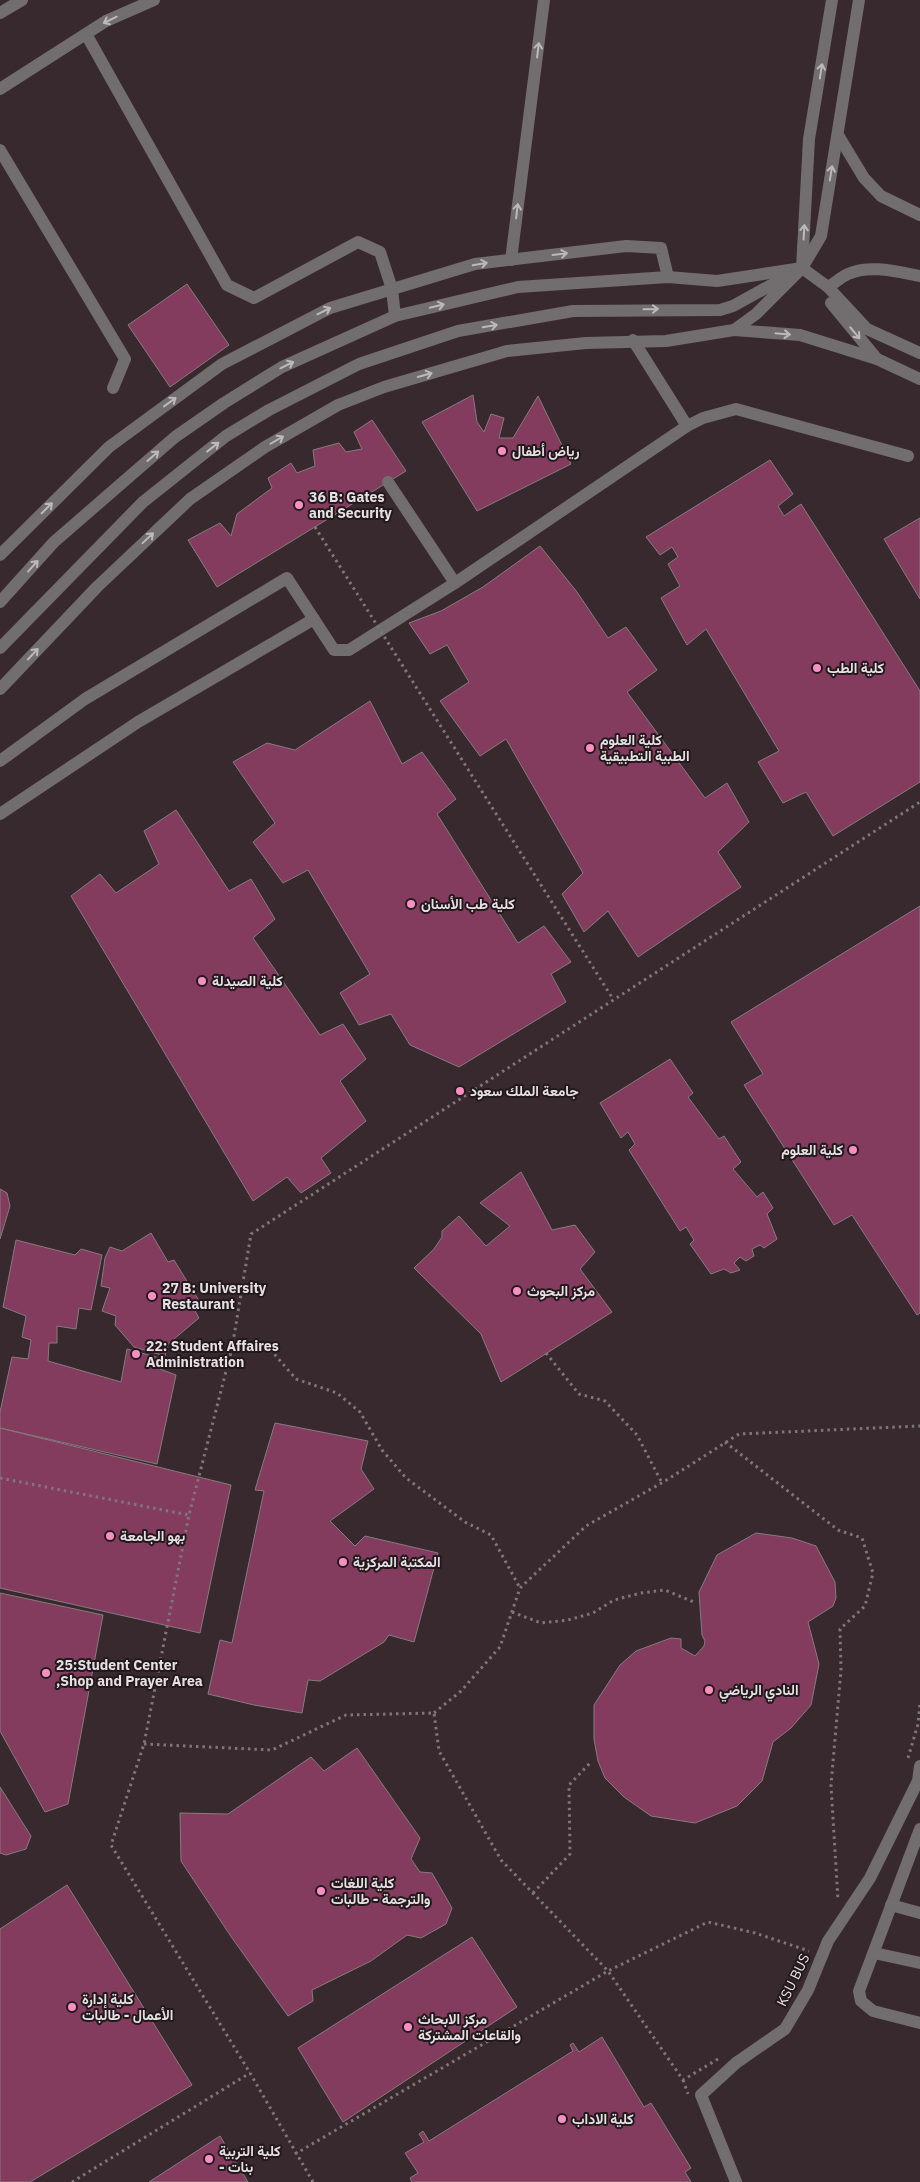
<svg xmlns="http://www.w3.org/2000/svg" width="920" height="2182" font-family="'IBM Plex Sans',Vazirmatn,sans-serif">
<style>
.built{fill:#38292f}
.building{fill:#833c5e;stroke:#867b7f}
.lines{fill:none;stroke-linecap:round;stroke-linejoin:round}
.path{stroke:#7e777a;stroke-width:3;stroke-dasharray:2.5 4;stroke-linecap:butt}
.minor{stroke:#726d6f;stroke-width:12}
.path-bridge{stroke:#7e777a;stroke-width:3;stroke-dasharray:2.5 4;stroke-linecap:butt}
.oneway{stroke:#beb8ba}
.poi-dot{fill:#fc8fc2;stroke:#22191d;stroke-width:2}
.labels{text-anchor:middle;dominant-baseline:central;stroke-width:4;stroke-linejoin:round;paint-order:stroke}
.poi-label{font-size:14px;font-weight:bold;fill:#e7e0e3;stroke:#22191d;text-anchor:start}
.street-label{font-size:14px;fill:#e7e0e3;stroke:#22191d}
</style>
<rect width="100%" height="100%" fill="#2b2326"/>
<!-- built -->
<rect class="built" x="0" y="0" width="920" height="2182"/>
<!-- building -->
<g class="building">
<polygon points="187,284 229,345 170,387 128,325"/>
<polygon points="473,395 477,422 484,432 491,414 504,418 499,438 513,438 538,396 571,464 477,511 422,422"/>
<polygon points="372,420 406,471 217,587 188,540 220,523 231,536 237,514 272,488 268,478 291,463 297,473 315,466 313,450 339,443 346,452 362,449 354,432"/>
<polygon points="770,460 793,494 778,506 784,516 801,504 920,691 920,782 833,836 806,792 783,803 758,762 779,751 706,629 687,645 661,598 680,586 668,564 678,557 672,547 660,555 646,537"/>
<polygon points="920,518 920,599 884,539"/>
<polygon points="540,546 577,592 608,638 626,627 657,670 627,692 705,798 727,783 749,822 718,852 741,887 638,957 608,911 584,932 562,894 583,873 506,739 480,756 440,701 469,682 447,645 430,654 409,623 441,611 483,587"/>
<polygon points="370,701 402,764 422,752 456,799 437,814 518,943 544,926 571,962 551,974 566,1002 459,1067 410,1045 391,1014 359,1025 340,993 370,974 308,870 283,883 253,842 275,823 233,762 267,743 295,750"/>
<polygon points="176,810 229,891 251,879 275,919 253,938 320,1035 343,1024 366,1059 340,1081 366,1121 321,1158 331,1173 301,1193 287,1177 253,1201 71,896 100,874 116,893 159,864 144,831"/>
<polygon points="920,906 920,1313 917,1315 852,1215 834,1225 744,1085 763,1074 731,1022"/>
<polygon points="670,1059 693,1093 688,1097 719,1139 724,1136 741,1162 733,1169 757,1197 763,1192 773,1208 767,1214 777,1239 764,1248 760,1245 752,1249 754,1256 746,1261 740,1257 734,1263 740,1270 731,1273 724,1269 711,1274 690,1244 694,1240 686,1227 680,1231 629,1150 635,1144 628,1132 621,1138 600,1103"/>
<polygon points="521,1172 552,1230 575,1225 595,1252 580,1269 612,1312 501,1382 481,1334 414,1268 434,1249 442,1237 442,1231 459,1216 486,1246 510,1226 480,1203"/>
<polygon points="0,1189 7,1193 10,1206 0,1239"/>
<polygon points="151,1233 168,1262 174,1260 201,1304 194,1309 199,1318 168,1344 165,1356 134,1347 115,1325 116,1316 102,1311 110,1288 101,1286 105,1258 110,1247 122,1251"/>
<polygon points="16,1240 75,1255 81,1249 102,1255 91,1310 79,1308 76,1329 57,1326 57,1343 49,1343 48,1361 121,1382 127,1349 163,1359 160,1369 176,1375 157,1464 0,1428 0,1412 12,1357 28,1359 31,1340 22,1337 26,1316 3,1307"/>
<polygon points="275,1423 368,1441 361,1469 374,1489 330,1521 355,1546 365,1536 438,1553 414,1642 389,1635 384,1642 320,1681 308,1680 302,1713 254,1705 208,1694 220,1640 232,1643 264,1491 255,1490"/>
<polygon points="0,1428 231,1485 200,1633 0,1588"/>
<polygon points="756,1533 792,1538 816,1546 835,1582 836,1598 833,1606 808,1622 819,1664 811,1705 791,1728 773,1742 762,1781 737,1806 695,1823 651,1816 624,1797 605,1778 598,1761 594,1739 594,1705 620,1665 636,1651 671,1638 681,1639 681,1648 695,1656 704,1646 705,1641 702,1635 699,1592 717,1555"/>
<polygon points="0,1593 103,1615 68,1804 45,1812 0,1731"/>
<polygon points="357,1748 420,1838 411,1859 420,1872 432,1873 452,1908 446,1924 421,1938 407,1935 371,1961 312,1990 313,2001 288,2016 232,1938 181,1861 180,1813 228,1814 311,1757 324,1771"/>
<polygon points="0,1787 31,1836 26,1849 6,1855 0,1853"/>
<polygon points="67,1885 192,2085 30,2182 0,2182 0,1929"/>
<polygon points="472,1937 517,2007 343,2122 298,2048"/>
<polygon points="602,2037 644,2107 651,2103 691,2168 685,2172 691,2182 412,2182 410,2178 418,2173 405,2153 424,2142 419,2134 423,2131 429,2141 573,2051 570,2045 573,2043 579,2052"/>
<polygon points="220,2136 248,2182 149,2182"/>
</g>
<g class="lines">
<!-- path -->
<g class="path">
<polyline points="232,1348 269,1348 296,1379 337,1393 360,1412 382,1450 406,1478 465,1522 491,1535 520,1588"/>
<polyline points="546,1353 579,1394 605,1401 637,1435 662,1483"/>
<polyline points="725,1442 838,1530 862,1538 873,1573 865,1606 840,1629 841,1670 831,1785 838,1900"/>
<polyline points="0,1478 189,1515"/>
<polyline points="512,1612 541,1623 568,1620 593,1613 614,1600 641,1593 665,1590 694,1602"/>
<polyline points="434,1713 461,1691 500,1647 520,1588 586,1526 665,1481 739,1434 920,1426"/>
<polyline points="144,1744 272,1750 346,1715 434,1713 439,1751 501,1860 608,1971 683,2080 718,2059"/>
<polyline points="908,1758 918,1724 920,1703"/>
<polyline points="533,1893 570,1854 569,1785 592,1761"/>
<polyline points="683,2080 688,2094"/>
<polyline points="295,2154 608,1971 708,1922 755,1933 809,1951"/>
<polyline points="72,2182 250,2073"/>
<polyline points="313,2182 250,2073 111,1845 144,1744 189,1515 232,1348 251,1234 920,802"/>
</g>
<!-- minor -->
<g class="minor">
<polyline points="0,13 22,0"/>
<polyline points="86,34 227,285 254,298 358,242 380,252 392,289 395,316"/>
<polyline points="0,89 106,21 154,0"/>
<polyline points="838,135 864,178 881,196 920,215"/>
<polyline points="0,150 125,359 113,388"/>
<polyline points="511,260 544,0"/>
<path d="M828 287C835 283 841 277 848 274 870 264 898 272 920 276"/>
<polyline points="831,303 877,359 920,379"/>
<polyline points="734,330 800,335 877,359"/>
<polyline points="633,340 687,426"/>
<polyline points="388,482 455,583"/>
<polyline points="0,555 109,447 222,364 330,308 475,264 626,246 661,248 668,277"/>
<polyline points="0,602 54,542 175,437 224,403 282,367 395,316 518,287 668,277 717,281 802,268 828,287 867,329 920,353"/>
<polyline points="0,648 143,502 226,436 269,410 359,364 458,331 573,311 720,310 733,306 802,268 809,139 832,0"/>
<polyline points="0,689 97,587 190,499 265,447 338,405 384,387 507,351 586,343 666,341 734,330 756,314 802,268 821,236 859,0"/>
<polyline points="0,761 85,699 287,578 334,650 349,650 455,583 687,426 703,418 736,409 908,456"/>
<polyline points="0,814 138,722 314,619"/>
<polyline points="920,1829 859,1991 861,2001 873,2011 920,2023"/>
<polyline points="891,1905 920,1913"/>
<polyline points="874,1953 920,1963"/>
<polyline points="736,2182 701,2095 736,2063 785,2029 808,1990 828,1941 870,1878 918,1781 920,1766"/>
</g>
<!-- path-bridge -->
<polyline class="path-bridge" points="315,527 613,999"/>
</g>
<!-- one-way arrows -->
<defs><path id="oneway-shaft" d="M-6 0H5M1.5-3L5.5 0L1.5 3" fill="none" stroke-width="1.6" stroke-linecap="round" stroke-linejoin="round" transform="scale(1.25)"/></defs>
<g class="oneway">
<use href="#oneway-shaft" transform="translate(110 20) rotate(154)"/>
<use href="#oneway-shaft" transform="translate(538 50) rotate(-83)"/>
<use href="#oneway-shaft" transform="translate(821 71) rotate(-81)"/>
<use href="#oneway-shaft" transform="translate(831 173) rotate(-81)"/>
<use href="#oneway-shaft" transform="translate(517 211) rotate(-83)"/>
<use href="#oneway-shaft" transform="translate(804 232) rotate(-87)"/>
<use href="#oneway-shaft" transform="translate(560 254) rotate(-7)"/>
<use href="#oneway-shaft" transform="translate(480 264) rotate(-10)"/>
<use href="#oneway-shaft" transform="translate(437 306) rotate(-13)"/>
<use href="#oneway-shaft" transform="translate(651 309) rotate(-1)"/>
<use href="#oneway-shaft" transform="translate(324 311) rotate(-26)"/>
<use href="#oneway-shaft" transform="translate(490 326) rotate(-10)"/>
<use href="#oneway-shaft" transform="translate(855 333) rotate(50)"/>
<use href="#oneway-shaft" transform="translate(783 334) rotate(5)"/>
<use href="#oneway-shaft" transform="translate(287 365) rotate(-26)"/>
<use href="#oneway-shaft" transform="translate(425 375) rotate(-16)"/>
<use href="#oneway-shaft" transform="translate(170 402) rotate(-36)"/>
<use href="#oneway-shaft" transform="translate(277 440) rotate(-30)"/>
<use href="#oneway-shaft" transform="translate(213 447) rotate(-38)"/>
<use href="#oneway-shaft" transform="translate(153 456) rotate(-41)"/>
<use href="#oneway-shaft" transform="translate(47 508) rotate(-45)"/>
<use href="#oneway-shaft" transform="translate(148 538) rotate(-43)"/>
<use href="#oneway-shaft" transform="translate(33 566) rotate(-48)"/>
<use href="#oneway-shaft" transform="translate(33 654) rotate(-47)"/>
</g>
<!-- markers -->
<g class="poi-dot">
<circle cx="502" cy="451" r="5"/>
<circle cx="299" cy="505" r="5"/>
<circle cx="817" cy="668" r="5"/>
<circle cx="590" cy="748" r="5"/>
<circle cx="411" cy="904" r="5"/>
<circle cx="202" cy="981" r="5"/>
<circle cx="460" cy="1091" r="5"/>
<circle cx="853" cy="1150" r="5"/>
<circle cx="517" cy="1291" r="5"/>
<circle cx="152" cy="1296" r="5"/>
<circle cx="136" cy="1354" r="5"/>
<circle cx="110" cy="1536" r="5"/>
<circle cx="343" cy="1562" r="5"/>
<circle cx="46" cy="1673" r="5"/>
<circle cx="709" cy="1690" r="5"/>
<circle cx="321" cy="1891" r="5"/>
<circle cx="72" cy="2007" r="5"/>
<circle cx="408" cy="2027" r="5"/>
<circle cx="562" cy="2119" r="5"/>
<circle cx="209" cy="2159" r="5"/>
</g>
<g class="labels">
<!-- poi labels -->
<g class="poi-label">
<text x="512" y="451">رياض أطفال</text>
<text x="309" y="497">36 B: Gates<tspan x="309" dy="16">and Security</tspan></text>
<text x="827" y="668">كلية الطب</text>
<text x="600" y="740">كلية العلوم<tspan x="600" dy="16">الطبية التطبيقية</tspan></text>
<text x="421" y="904">كلية طب الأسنان</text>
<text x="212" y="981">كلية الصيدلة</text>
<text x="470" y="1091">جامعة الملك سعود</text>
<text x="843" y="1150" text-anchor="end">كلية العلوم</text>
<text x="162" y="1288">27 B: University<tspan x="162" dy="16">Restaurant</tspan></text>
<text x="527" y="1291">مركز البحوث</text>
<text x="146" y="1346">22: Student Affaires<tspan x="146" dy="16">Administration</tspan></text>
<text x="120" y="1536">بهو الجامعة</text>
<text x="353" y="1562">المكتبة المركزية</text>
<text x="56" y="1665">25:Student Center<tspan x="56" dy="16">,Shop and Prayer Area</tspan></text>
<text x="719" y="1690">النادي الرياضي</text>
<text x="331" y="1883">كلية اللغات<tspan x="331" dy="16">والترجمة - طالبات</tspan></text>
<text x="82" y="1999">كلية إدارة<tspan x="82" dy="16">الأعمال - طالبات</tspan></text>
<text x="418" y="2019">مركز الابحاث<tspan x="418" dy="16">والقاعات المشتركة</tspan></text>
<text x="572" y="2119">كلية الاداب</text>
<text x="219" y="2151">كلية التربية<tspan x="219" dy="16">- بنات</tspan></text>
</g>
<!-- street labels -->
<g class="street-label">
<text transform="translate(793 1980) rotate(-64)">KSU BUS</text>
</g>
</g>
</svg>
